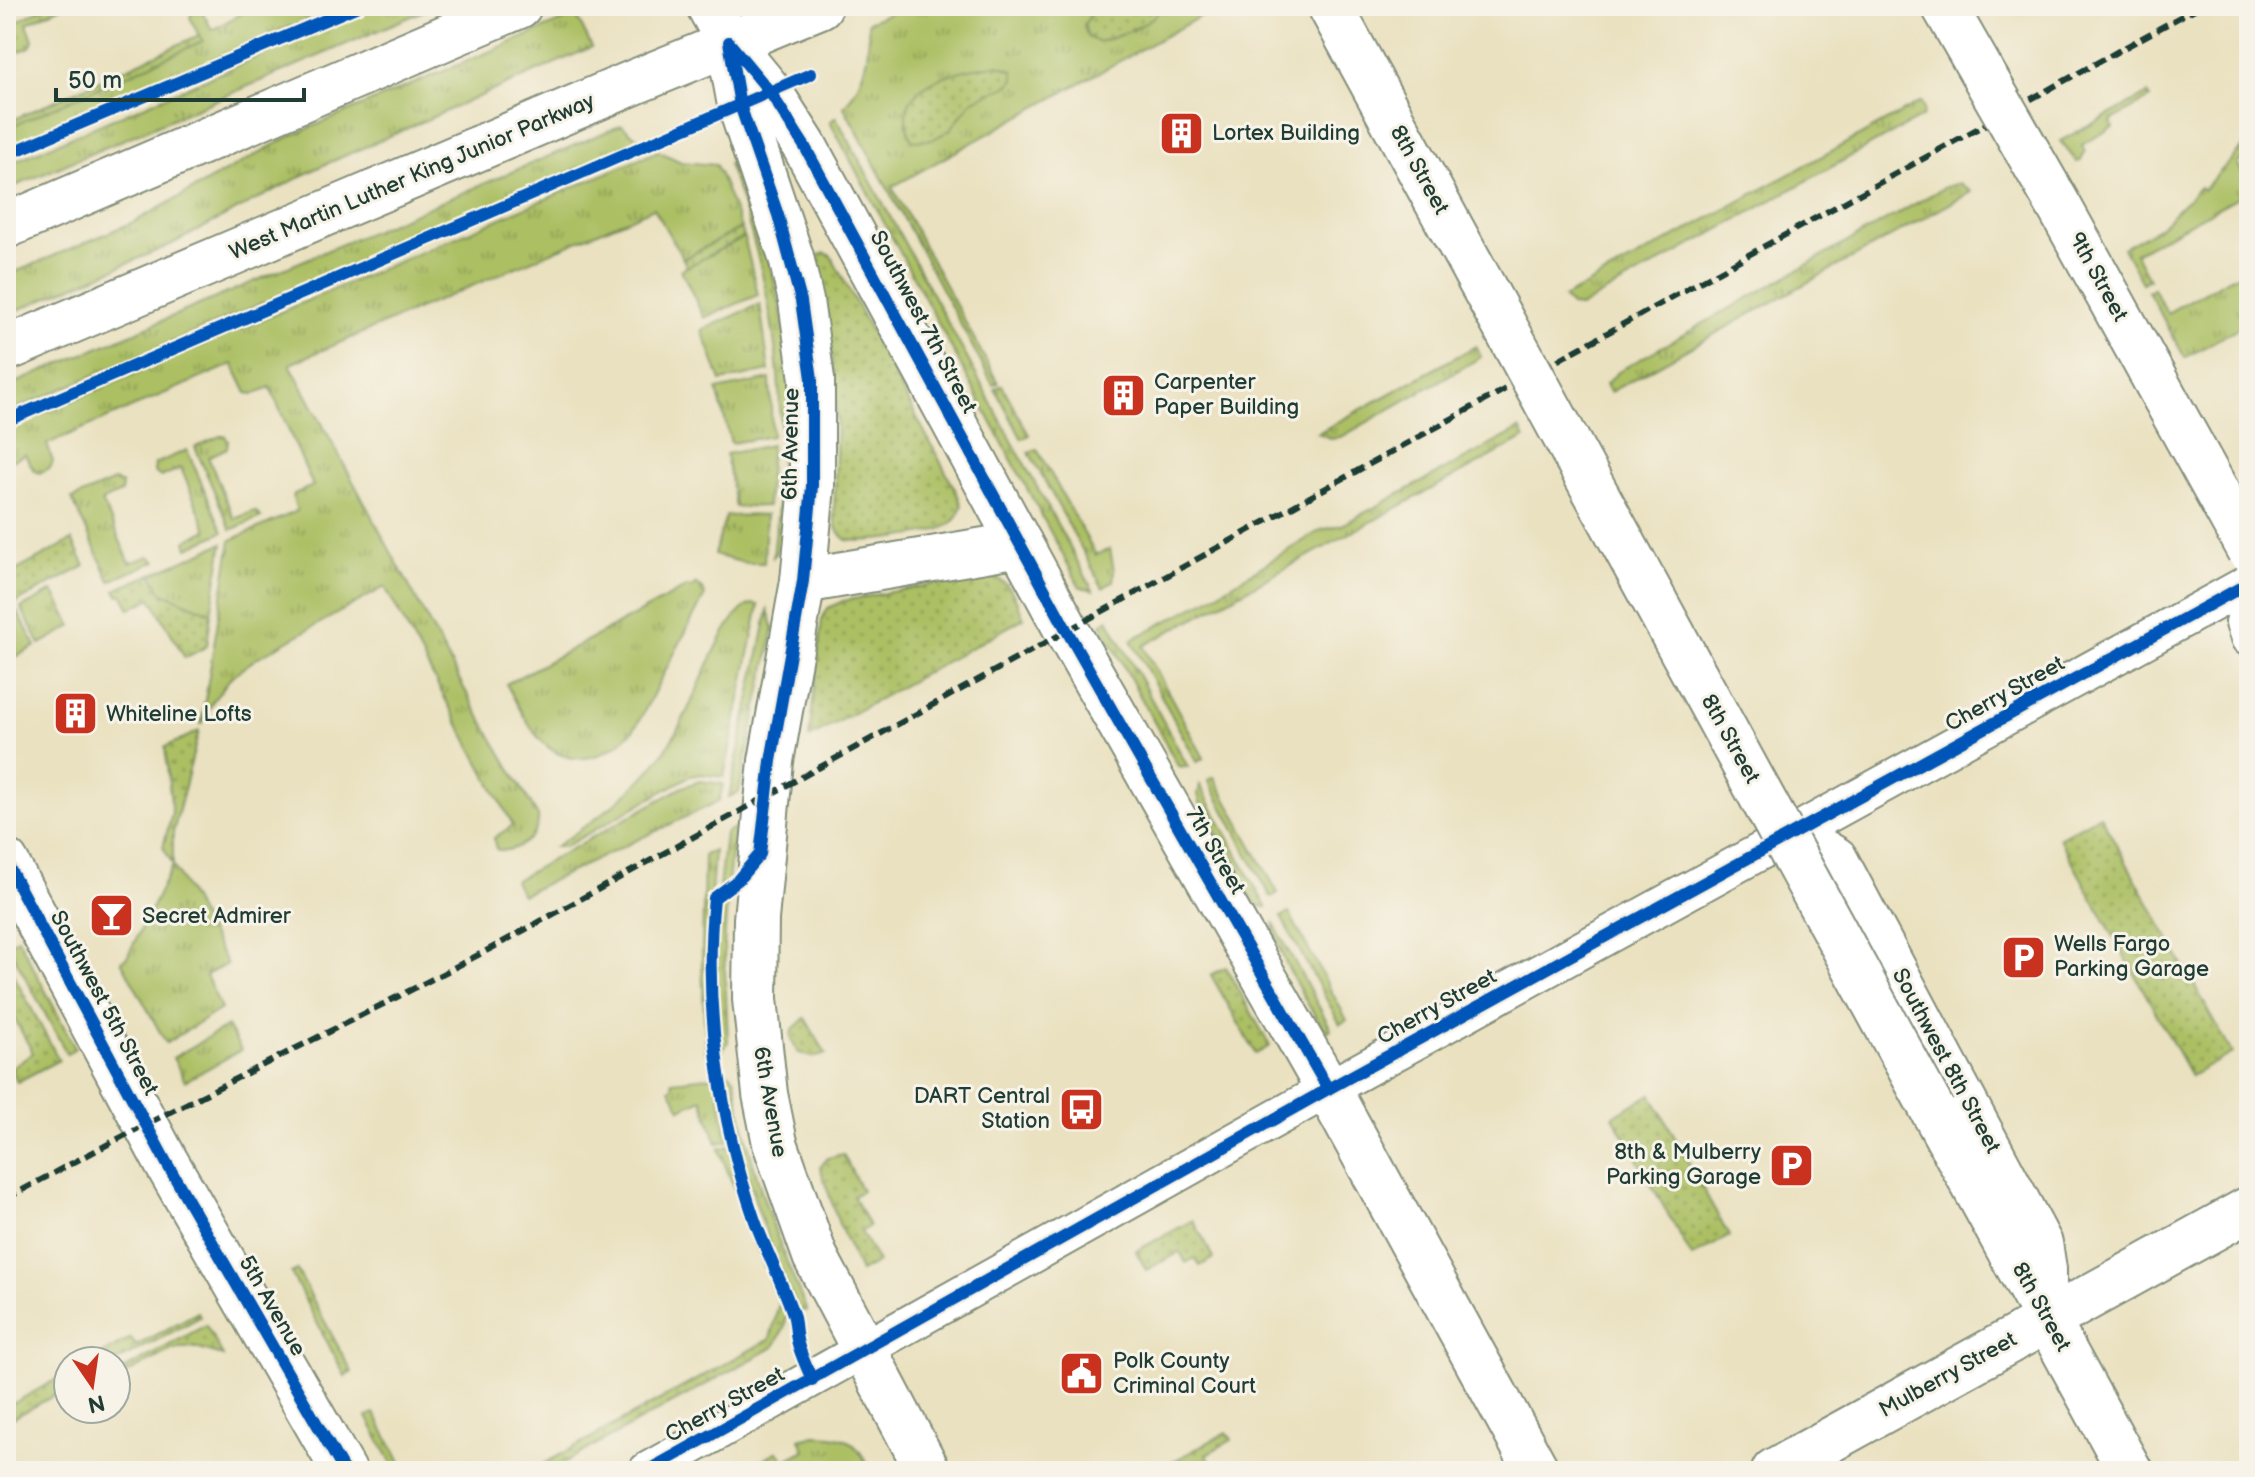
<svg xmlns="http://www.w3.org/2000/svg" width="2255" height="1477" font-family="'Balsamiq Sans',sans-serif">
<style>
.grass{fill:url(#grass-tufts);stroke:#667e4c;stroke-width:2}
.garden{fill:url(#garden-dots);stroke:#667e4c;stroke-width:2}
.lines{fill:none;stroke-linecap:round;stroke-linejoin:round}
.street-casing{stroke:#848f7a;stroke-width:40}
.secondary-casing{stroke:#848f7a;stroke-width:48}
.primary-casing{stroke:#848f7a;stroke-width:48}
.street{stroke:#fff;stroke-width:36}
.secondary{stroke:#fff;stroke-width:44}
.primary{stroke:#fff;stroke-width:44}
.rail{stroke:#1f3d34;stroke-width:6;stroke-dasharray:12 6;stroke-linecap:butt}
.secondary-bridge-casing{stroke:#848f7a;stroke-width:48;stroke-linecap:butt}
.secondary-bridge{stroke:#fff;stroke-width:44}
.cycleway-casing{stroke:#f7f3e8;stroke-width:17}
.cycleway{stroke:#0057b8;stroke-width:12}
.labels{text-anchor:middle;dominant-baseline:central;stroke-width:6;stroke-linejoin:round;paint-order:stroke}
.poi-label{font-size:22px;fill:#1f3d34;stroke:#f7f3e8;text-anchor:start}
.street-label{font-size:22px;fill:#1f3d34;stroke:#f7f3e8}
</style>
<defs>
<pattern id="grass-tufts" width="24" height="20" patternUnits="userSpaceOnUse" patternTransform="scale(2)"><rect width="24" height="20" fill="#acbf63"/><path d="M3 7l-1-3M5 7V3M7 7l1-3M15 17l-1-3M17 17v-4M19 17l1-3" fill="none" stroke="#8b9c52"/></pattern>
<pattern id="garden-dots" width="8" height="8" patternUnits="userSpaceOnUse" patternTransform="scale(2)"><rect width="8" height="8" fill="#acbf63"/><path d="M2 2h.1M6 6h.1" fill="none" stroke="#8b9c52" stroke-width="1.8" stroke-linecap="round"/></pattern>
</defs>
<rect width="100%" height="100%" fill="#f7f3e8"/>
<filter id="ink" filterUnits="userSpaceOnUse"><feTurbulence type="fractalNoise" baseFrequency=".0125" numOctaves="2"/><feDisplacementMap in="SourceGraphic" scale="16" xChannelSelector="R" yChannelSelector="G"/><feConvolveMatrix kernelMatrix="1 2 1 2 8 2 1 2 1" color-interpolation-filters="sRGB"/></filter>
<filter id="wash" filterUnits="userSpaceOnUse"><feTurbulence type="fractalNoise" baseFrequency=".006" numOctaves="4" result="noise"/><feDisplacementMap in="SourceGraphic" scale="32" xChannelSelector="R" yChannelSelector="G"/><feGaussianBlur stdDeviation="1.8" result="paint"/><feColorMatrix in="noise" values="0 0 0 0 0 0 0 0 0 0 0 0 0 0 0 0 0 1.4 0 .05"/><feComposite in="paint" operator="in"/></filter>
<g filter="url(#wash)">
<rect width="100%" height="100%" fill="#eae1c0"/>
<!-- grass -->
<g class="grass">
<polygon points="255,6 338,6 6,148 6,123 199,36 190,17 194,9 202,11 212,30"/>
<polygon points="376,6 435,6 6,190 6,165"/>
<path d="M906 6H1219L892 187 998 383 993 385 844 107C865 81 870 55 868 22Z"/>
<polygon points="576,15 592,47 317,168 170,245 6,315 6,276 136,221 288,137"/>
<polygon points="2148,94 2150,98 2111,121 2113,127 2082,145 2085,152 2081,161 2077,162 2060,141"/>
<polygon points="1921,102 1924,109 1923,116 1580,307 1571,306 1563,298"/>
<polygon points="836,117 1093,590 1080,587 830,122"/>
<polygon points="622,125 641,141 6,413 6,387"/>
<polygon points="2245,145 2249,156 2237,163 2245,178 2249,176 2249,191 2135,253 2149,279 2142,283 2123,248 2160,227 2200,187 2203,190"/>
<path d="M658 151 681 162 716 165 741 228 683 259 654 208 290 364 472 703 538 816C541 836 515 855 496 849L494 838 513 825 385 587 257 658 232 676 213 701 201 725 231 540 297 511 293 498 294 494 313 486 270 387 254 394 247 393 233 364 47 444 53 462 50 468 39 473 34 471 25 454 6 464V429Z"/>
<path d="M737 162C748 195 760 228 769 261 791 334 795 417 788 493 786 515 788 540 773 557 790 413 780 299 728 164Z"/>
<polygon points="1960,183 1971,192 1610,392 1606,384 1619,371 1945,187"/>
<polygon points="744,237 758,295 704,318 681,270"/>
<polygon points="2249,268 2249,322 2185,358 2148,291 2153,288 2167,313"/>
<polygon points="760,304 769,371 721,381 702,330"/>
<polygon points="1476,346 1481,357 1343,436 1332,439 1318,433"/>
<polygon points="770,379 772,436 731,443 717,390"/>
<polygon points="1002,385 1029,435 1022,439 995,389"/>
<polygon points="1520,429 1525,438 1143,646 1204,758 1197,762 1131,640 1205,601 1321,530 1342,525"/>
<polygon points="220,436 225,436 228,441 227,448 208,457 234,519 255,511 261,517 231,530 195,447"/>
<polygon points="771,445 767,506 735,507 726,454"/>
<polygon points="1037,449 1096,555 1110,549 1114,571 1113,581 1103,588 1029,452"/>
<polygon points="187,450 223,532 188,548 186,541 207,530 181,468 161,477 154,472 155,464"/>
<polygon points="114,481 122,484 121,493 102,501 130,563 149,556 156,561 110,581 72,499"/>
<polygon points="766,515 764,563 745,563 714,555 726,516"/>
<polygon points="223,543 211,613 160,592 152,574"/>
<path d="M695 584 703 589 705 595 637 725C613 758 569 774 538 737 525 722 516 701 506 684L687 587 693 588Z"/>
<polygon points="53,591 72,626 40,644 21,608"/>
<path d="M752 604 759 605 724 777 701 774 690 776 564 847H555C593 821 635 793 662 755 674 738 683 720 692 701 703 678 728 610 752 604Z"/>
<polygon points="768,610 774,629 739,792 729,797"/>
<polygon points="17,611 36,646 6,662 6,616"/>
<polygon points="1108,619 1188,767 1178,766 1101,624"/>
<polygon points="1214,777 1278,893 1271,897 1208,780"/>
<polygon points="700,781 723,784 719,801 522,895 514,881 683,787"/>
<polygon points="1200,785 1266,907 1259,906 1250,896 1200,802 1198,794"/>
<polygon points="734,828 728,883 719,888 725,833"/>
<polygon points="714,851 707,954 712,1053 706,1053 702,964 704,855"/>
<polygon points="173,865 227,964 206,975 221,1009 166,1043 121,961 127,957"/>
<path d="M727 898 724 947 728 1043 721 1052C716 1002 715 953 717 903Z"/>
<polygon points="1289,913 1347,1020 1340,1024 1281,917"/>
<path d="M1274 924 1331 1029 1327 1032C1312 1014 1272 946 1274 924Z"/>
<polygon points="18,938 75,1048 67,1054 8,945"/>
<polygon points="227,1026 241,1050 185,1081 173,1058"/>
<path d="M724 1071 731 1074 735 1079C747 1161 775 1236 807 1311L799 1310C761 1232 739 1157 724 1071Z"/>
<polygon points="716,1076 728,1141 717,1143 702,1099 681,1109 670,1089 673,1086 672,1081"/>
<path d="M815 1435C849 1435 856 1442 871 1471H741L778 1451 784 1461 805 1450 800 1439Z"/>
</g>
<!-- garden -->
<g class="garden">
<polygon points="47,6 63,6 27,23 33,40 30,47 6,57 6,27"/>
<path d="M1107 6H1163C1151 25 1118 37 1098 42L1088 37 1084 25 1091 14Z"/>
<polygon points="199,35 203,41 6,129 6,123"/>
<path d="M997 65 1013 70 1014 79 1009 85 973 100 950 130 932 140 912 141C885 85 956 69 997 65Z"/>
<polygon points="741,228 744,237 687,267 683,259"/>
<path d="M825 253 831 256 957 493 962 506C958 515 956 521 947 526 933 535 863 543 846 540L837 530 834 517 837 421 832 355 817 256Z"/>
<polygon points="72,540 85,566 6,608 6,576"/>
<polygon points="152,574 161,592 211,613 207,646 185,658 151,598 130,609 122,594 118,595 115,590"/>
<path d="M986 574C1012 581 1014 596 1024 618L809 738 822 619 828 608 843 601Z"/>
<polygon points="199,731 173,833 173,865 163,847 172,813 165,747"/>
<polygon points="2100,815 2232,1053 2191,1076 2059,838"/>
<polygon points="6,961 59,1060 17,1082 12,1068 33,1053 6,1003"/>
<polygon points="1226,967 1270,1046 1256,1054 1211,975"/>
<polygon points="805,1018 826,1054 811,1057 797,1052 791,1037 792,1030"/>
<polygon points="1651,1094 1729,1236 1692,1257 1613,1116"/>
<polygon points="729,1146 760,1244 788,1309 784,1328 774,1347 549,1471 531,1471 770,1339 779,1304 719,1149"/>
<polygon points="843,1154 862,1191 853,1196 869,1226 861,1232 878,1262 860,1272 839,1224 820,1167 828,1158"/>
<polygon points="1193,1220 1214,1258 1200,1266 1195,1258 1186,1263 1180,1252 1146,1270 1136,1251"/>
<polygon points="297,1270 352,1372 345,1376 291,1273"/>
<polygon points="198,1312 200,1317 116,1362 90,1361 131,1338 136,1346"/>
<polygon points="206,1325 223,1356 192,1347 171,1350 116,1379 116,1374"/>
<polygon points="68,1373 68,1388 6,1422 6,1396 12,1404"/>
<polygon points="374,1413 406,1471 396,1471 367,1417"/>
<polygon points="1227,1432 1232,1440 1206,1454 1215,1471 1205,1471 1200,1464 1188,1471 1156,1471"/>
</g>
</g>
<g filter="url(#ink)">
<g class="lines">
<defs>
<g id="street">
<polyline points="2249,598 2244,623 2249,638"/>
<polyline points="1789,836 1821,846 1838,856 2044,1243 2048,1269 2048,1321"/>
<polyline points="647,1471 1328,1089 2249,583"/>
</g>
<g id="secondary">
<polyline points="709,6 729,42 770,92 805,147 1067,631 1328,1089 1537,1471"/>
<polyline points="729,45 740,105 791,257 801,301 812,379 812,486 803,581 771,761 756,919 755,999 765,1094 775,1143 815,1256 928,1471"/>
<polyline points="803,581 1020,544"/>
<polyline points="6,862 166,1162 344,1471"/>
<polyline points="1933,1111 2130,1471"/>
<polyline points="1774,1471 2249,1209"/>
</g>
<g id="primary">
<polyline points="6,226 519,6"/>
<polyline points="6,349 637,81 820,6"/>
</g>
</defs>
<!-- street casing -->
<use href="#street" class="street-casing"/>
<!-- secondary casing -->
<use href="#secondary" class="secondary-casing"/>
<!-- primary casing -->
<use href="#primary" class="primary-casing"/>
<!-- street -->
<use href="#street" class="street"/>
<!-- secondary -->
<use href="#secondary" class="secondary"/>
<!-- primary -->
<use href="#primary" class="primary"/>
<!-- rail -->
<path class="rail" d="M6 1199C169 1109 337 1030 501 943L2200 6"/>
<defs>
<g id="secondary-bridge">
<polyline points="1330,6 1933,1111"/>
<polyline points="1944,6 2060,208 2249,550"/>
</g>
</defs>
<!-- secondary-bridge casing -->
<use href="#secondary-bridge" class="secondary-bridge-casing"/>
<!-- secondary-bridge -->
<use href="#secondary-bridge" class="secondary-bridge"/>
<defs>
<g id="cycleway">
<path d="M729 42 740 105 778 215 801 301 812 379V486L803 581 771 761 760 854 738 880 714 898C703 1005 720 1120 755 1221 766 1251 781 1280 792 1311 796 1321 795 1330 797 1340 800 1354 807 1367 812 1380"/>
<polyline points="731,45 770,92 805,147 1067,631 1328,1089"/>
<polyline points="6,155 358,6"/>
<polyline points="6,421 811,74"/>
<polyline points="6,862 166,1162 344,1471"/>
<polyline points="647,1471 1328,1089 2249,583"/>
</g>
</defs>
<!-- cycleway casing -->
<use href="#cycleway" class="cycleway-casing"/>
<!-- cycleway -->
<use href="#cycleway" class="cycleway"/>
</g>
</g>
<!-- icons -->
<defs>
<symbol id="building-square" viewBox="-11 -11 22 22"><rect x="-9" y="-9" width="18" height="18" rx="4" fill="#c8321e" stroke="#f7f3e8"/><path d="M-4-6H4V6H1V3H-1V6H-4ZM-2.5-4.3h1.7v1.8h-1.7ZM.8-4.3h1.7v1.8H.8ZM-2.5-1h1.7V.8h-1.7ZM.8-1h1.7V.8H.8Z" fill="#fff"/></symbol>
<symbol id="bar-square" viewBox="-11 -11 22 22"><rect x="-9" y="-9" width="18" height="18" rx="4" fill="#c8321e" stroke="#f7f3e8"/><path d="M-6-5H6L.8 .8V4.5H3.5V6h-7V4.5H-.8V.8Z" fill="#fff"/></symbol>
<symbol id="parking-square" viewBox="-11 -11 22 22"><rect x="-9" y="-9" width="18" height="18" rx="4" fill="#c8321e" stroke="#f7f3e8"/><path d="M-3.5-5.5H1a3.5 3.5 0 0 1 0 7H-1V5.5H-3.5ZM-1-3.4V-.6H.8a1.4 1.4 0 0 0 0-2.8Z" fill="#fff"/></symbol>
<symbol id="bus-square" viewBox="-11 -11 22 22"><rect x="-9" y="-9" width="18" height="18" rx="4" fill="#c8321e" stroke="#f7f3e8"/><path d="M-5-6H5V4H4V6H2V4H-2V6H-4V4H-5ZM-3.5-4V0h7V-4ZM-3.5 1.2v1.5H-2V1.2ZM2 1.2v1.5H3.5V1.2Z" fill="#fff"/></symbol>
<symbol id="civic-square" viewBox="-11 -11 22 22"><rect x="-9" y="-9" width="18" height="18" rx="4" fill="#c8321e" stroke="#f7f3e8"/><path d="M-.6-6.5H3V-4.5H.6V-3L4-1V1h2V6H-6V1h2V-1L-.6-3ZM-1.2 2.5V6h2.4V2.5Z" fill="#fff"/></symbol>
</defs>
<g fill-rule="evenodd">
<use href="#building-square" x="1156" y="108" width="51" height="51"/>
<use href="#building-square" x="1098" y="370" width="51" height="51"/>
<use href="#building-square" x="50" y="688" width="51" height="51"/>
<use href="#bar-square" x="86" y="890" width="51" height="51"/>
<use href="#parking-square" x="1998" y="932" width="51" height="51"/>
<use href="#bus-square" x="1056" y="1084" width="51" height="51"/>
<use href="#parking-square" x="1766" y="1140" width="51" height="51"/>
<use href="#civic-square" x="1056" y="1348" width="51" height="51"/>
</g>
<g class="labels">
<!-- poi labels -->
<g class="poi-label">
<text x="1212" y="133">Lortex Building</text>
<text x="1154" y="382">Carpenter<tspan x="1154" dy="25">Paper Building</tspan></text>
<text x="106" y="714">Whiteline Lofts</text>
<text x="142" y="916">Secret Admirer</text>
<text x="2054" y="944">Wells Fargo<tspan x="2054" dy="25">Parking Garage</tspan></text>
<text x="1050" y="1096" text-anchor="end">DART Central<tspan x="1050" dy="25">Station</tspan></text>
<text x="1761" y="1152" text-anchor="end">8th &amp; Mulberry<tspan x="1761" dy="25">Parking Garage</tspan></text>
<text x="1113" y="1361">Polk County<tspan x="1113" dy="25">Criminal Court</tspan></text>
</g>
<!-- street labels -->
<g class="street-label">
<text transform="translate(1419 170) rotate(61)">8th Street</text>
<text transform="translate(412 177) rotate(-23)">West Martin Luther King Junior Parkway</text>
<text transform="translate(2098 277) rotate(61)">9th Street</text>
<text transform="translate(923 322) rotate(62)">Southwest 7th Street</text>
<text transform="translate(791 444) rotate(-89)">6th Avenue</text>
<text transform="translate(2005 694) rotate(-29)">Cherry Street</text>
<text transform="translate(1730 739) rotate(61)">8th Street</text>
<text transform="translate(1215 851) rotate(60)">7th Street</text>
<text transform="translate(104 1003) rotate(62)">Southwest 5th Street</text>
<text transform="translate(1437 1007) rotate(-29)">Cherry Street</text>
<text transform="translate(1946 1061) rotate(62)">Southwest 8th Street</text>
<text transform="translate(770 1102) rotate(80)">6th Avenue</text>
<text transform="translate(272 1306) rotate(60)">5th Avenue</text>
<text transform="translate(2041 1307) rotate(61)">8th Street</text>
<text transform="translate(1948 1375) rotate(-29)">Mulberry Street</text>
<text transform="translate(725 1405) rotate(-29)">Cherry Street</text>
</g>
</g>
<!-- margin -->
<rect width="2255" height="1477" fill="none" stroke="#f7f3e8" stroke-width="32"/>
<!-- north arrow -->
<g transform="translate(92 1385) rotate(167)"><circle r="38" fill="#f7f3e8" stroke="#a1aaa0" stroke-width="2"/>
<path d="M0-6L14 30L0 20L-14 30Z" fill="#c8321e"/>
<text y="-12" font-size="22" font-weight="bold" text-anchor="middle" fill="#1f3d34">N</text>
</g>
<!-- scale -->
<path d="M56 88v12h248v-12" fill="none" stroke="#1f3d34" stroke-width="4"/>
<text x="68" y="88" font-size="24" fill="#1f3d34" stroke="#f7f3e8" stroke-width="6" paint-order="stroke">50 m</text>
</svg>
